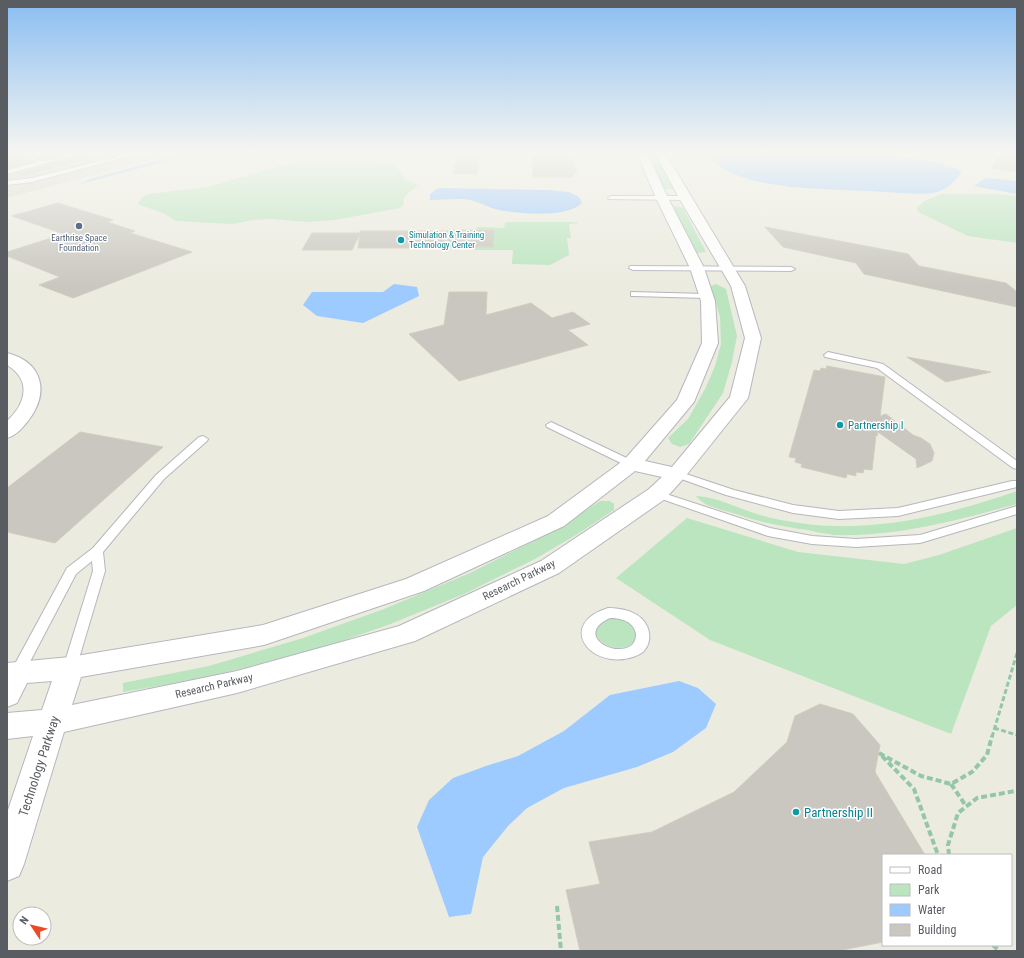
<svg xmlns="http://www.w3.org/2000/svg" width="1024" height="958" font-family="'Roboto Condensed',sans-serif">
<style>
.education{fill:#dcdace}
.green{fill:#bbe5bf}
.water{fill:#9dcaff}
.building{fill:#c9c7bf;stroke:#d1cdbe}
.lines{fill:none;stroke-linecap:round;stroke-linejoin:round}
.service-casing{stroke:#b6b7bd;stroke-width:2}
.minor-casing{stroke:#b6b7bd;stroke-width:2}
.path-far2{stroke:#94c6a8;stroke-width:1.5;stroke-dasharray:2 1;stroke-linecap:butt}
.path-far1{stroke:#94c6a8;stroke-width:3;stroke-dasharray:5 2.5;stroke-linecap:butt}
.path{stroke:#94c6a8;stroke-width:4;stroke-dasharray:6 3;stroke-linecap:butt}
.service{fill:#fff;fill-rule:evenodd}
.minor{fill:#fff;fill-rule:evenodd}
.service-dot{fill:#5c6f8a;stroke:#fff;stroke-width:1.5}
.culture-dot{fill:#0f9aa8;stroke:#fff;stroke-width:1.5}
.labels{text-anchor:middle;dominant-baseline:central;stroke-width:3;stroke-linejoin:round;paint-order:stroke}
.far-culture-label{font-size:9px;fill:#0d838f;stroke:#fff;text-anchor:start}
.far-service-label{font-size:9px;fill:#4e5e75;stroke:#fff}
.culture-label{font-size:11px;fill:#0d838f;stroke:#fff;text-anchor:start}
.street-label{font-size:11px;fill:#595c61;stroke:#fff}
.near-street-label{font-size:13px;fill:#595c61;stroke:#fff}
.near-culture-label{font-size:13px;fill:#0d838f;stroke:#fff;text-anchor:start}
</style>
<rect width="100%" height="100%" fill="#ecebe0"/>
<!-- education -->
<polygon class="education" points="7,153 174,153 7,198"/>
<!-- green -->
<g class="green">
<polygon points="647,153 656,153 674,189 664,189"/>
<polygon points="313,156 390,162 400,171 406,180 418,185 404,197 403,206 400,208 335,220 307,222 272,219 253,220 232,224 176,221 163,213 137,204 144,196 149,194 208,187"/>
<polygon points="941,194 995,194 1017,196 1017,243 968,236 918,212 917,208 924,201"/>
<polygon points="675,206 683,208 706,252 698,253 694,252 673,208"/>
<polygon points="508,222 578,222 579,223 569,224 571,238 567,238 569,255 550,265 512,264 513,250 473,250 477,227 504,228 505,223"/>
<polygon points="716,284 726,289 737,336 732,362 723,393 689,444 680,447 672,444 668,438 688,419 705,389 715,366 721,344 720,317 711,286"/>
<path d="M1017 491V504C958 520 897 537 835 535 826 534 816 532 808 530 784 527 759 522 736 514 723 510 704 507 696 496 716 497 735 507 754 513 768 518 784 521 799 523 873 534 947 515 1017 491Z"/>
<polygon points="600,501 610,501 614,504 614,510 576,535 535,559 464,594 388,625 304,654 194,680 123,692 123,683 209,666 303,638 384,609 470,573 555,530"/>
<polygon points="687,518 798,552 904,564 939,555 1017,528 1017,605 991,626 951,734 710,640 616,578"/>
<path d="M608 617C624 618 630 619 637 634 631 662 585 642 598 625 600 621 605 620 608 617Z"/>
</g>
<!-- water -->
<g class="water">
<polygon points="186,153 198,153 80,184 90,179"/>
<path d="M706 153H872L932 161 956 168 962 172C956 180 950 187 940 191 928 196 899 193 885 192 842 189 795 191 752 180 735 176 717 167 706 153Z"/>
<polygon points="989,178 1017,181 1017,194 974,186 984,179"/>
<path d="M438 188 548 190 569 192 579 197 582 203C568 218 519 214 499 210 489 208 480 202 470 200 458 198 443 200 430 200V194Z"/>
<polygon points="394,284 417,287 419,296 363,323 317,316 303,305 312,292 383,292"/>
<polygon points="679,681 698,688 716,704 706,728 673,752 637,767 564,788 527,808 508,826 483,857 471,914 449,917 417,827 429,800 453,778 486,766 518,756 564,731 610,695"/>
</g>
<!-- building -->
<g class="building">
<polygon points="7,153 10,153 34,162 7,168"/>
<polygon points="22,153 70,153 45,159"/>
<polygon points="84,153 88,153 89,159 23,176 16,173"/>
<polygon points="458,153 480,153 477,174 453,174"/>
<polygon points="531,153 565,153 565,156 573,156 577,173 574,173 574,177 533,177"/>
<polygon points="1002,153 1017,153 1017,172 991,168"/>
<polygon points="58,203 113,220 107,222 135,231 130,233 192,252 73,298 39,285 60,277 7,256 7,252 64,234 12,216"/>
<polygon points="765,227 908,254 919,266 1006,283 1017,292 1017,307 864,274 856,263 783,247"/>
<polygon points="449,230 494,230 493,247 447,247"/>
<polygon points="360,231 448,231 444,248 358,248 360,234 352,250 302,250 312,233 360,233"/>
<polygon points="449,292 487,292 486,315 531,303 552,318 573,312 590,324 568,330 588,345 459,381 409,334 444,325"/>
<polygon points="907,357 991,372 946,382"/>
<polygon points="827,366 885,377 880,416 886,414 913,435 921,438 930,444 934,453 932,461 917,468 916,459 878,432 877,436 876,435 872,470 864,469 863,473 856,472 856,476 847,474 846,478 801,467 802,464 795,462 796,458 789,457 814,370 820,371 821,368 826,369"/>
<polygon points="80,432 163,447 55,543 7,532 7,488"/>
<polygon points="820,704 853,714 880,745 875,772 925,855 883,855 883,942 837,951 580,951 566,890 600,884 589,842 652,832 734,792 787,742 795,716"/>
</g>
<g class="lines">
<defs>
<g id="service">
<path d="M11 153C23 153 35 161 45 161 58 160 70 153 83 153L7 174V170L39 162Z"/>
<polygon points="132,153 141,153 32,182 7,185 7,181 32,178"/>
<polygon points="611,196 685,196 688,198 685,200 609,199 608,198"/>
<polygon points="630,266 791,267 795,269 791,271 633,270 629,268"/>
<polygon points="631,292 706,294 710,296 706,298 634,296 631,296"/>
<polygon points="828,352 883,364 1017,461 1017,469 1013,468 877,368 825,357 824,355"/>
<polygon points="551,422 635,462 636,464 635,466 627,466 547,427 546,425"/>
<polygon points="203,436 208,439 207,441 164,479 103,552 105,571 75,672 70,674 65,672 63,668 93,571 92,561 76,574 22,677 17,679 12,677 10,673 67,568 93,548 156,475 199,437"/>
<polygon points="677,471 734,490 793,505 839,511 898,508 1012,481 1017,481 1017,487 898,516 839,519 793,513 726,495 673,476 672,474"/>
<polygon points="657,491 770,528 812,536 856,539 920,535 1017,506 1017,514 920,543 856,547 812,544 768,536 653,496 651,494 653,492"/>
<path d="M608 608C618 608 629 610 637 615 650 623 654 641 643 652 639 655 634 657 629 658 589 668 557 624 608 608ZM610 618C620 618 634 621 636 634 636 638 635 642 632 645 614 659 574 634 610 618Z"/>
</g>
<g id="minor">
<path d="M637 153H647L668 198 704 268 715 301 718 343 694 402 645 461 672 467 730 397 745 338 731 286 679 198 655 153H665L745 286 761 338 748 398 684 478 665 499 559 573 415 641 237 693 64 732 24 864 19 876 7 881V813L33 736 7 739V713L42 710 52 681 27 683 17 703 7 707V663L70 657 263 625 406 579 548 516 624 460 677 400 702 343 701 301 690 268 656 198ZM635 471 662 477 649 489 541 561 399 626 237 671 72 705 81 677 264 645 424 591 564 526Z"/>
<path d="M7 353C43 362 50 393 28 421 22 428 17 435 7 438V421C26 404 32 380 7 365Z"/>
</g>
</defs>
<!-- service casing -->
<use href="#service" class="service-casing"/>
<!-- minor casing -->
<use href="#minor" class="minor-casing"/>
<!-- path-far2 -->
<polyline class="path-far2" points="151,157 164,153"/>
<!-- path-far1 -->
<g class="path-far1">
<polyline points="994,728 1017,735"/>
<polyline points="992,737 1017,653"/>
</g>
<!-- path -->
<g class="path">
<polyline points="879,753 921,776 951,784 972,772 987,755 992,736"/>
<polyline points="882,756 914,789 938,855"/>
<polyline points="951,784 966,806"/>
<polyline points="949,855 948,845 958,813 977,798 1015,791"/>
<polyline points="557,906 561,951"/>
<polyline points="993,945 999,951"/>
</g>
<!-- service -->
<use href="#service" class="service"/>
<!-- minor -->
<use href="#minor" class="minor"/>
</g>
<!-- sky -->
<linearGradient id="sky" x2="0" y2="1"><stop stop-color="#8abdf1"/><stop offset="0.53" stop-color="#f6f6f1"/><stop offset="1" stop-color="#f6f6f1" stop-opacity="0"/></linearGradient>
<rect width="1024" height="287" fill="url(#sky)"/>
<!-- markers -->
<circle class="service-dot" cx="79" cy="226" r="4"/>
<g class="culture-dot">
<circle cx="401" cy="240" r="4"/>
<circle cx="840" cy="425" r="4"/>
<circle cx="796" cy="812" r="4"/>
</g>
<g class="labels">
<!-- far-culture labels -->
<g class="far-culture-label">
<text x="409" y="235">Simulation &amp; Training<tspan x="409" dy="10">Technology Center</tspan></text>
</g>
<!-- far-service labels -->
<g class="far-service-label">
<text x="79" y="238">Earthrise Space<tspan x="79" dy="10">Foundation</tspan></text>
</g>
<!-- culture labels -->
<g class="culture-label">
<text x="848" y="425">Partnership I</text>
</g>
<!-- street labels -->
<g class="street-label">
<text transform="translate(519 580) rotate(-26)">Research Parkway</text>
<text transform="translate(214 686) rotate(-13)">Research Parkway</text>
</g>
<!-- near-street labels -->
<g class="near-street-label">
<text transform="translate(39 766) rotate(-72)">Technology Parkway</text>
</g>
<!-- near-culture labels -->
<g class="near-culture-label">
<text x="804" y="812">Partnership II</text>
</g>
</g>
<!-- border -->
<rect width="1024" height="958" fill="none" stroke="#595c61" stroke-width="16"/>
<!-- legend -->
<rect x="882" y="854" width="130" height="92" fill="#ffffff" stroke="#bdbec0"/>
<rect x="890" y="867" width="20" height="6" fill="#ffffff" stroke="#bdbec0"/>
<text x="918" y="874" font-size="12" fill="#595c61">Road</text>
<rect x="890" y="884" width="20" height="12" fill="#bbe5bf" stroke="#bdbec0"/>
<text x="918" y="894" font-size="12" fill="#595c61">Park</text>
<rect x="890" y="904" width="20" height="12" fill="#9dcaff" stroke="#bdbec0"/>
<text x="918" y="914" font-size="12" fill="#595c61">Water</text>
<rect x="890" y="924" width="20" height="12" fill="#c9c7bf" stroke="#bdbec0"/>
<text x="918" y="934" font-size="12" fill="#595c61">Building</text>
<!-- north arrow -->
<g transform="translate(32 926) rotate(305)"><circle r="19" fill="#ffffff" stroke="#bdbec0"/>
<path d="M0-3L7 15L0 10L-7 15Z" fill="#ec4a26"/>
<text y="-6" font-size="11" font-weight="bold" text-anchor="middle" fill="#595c61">N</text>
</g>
</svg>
